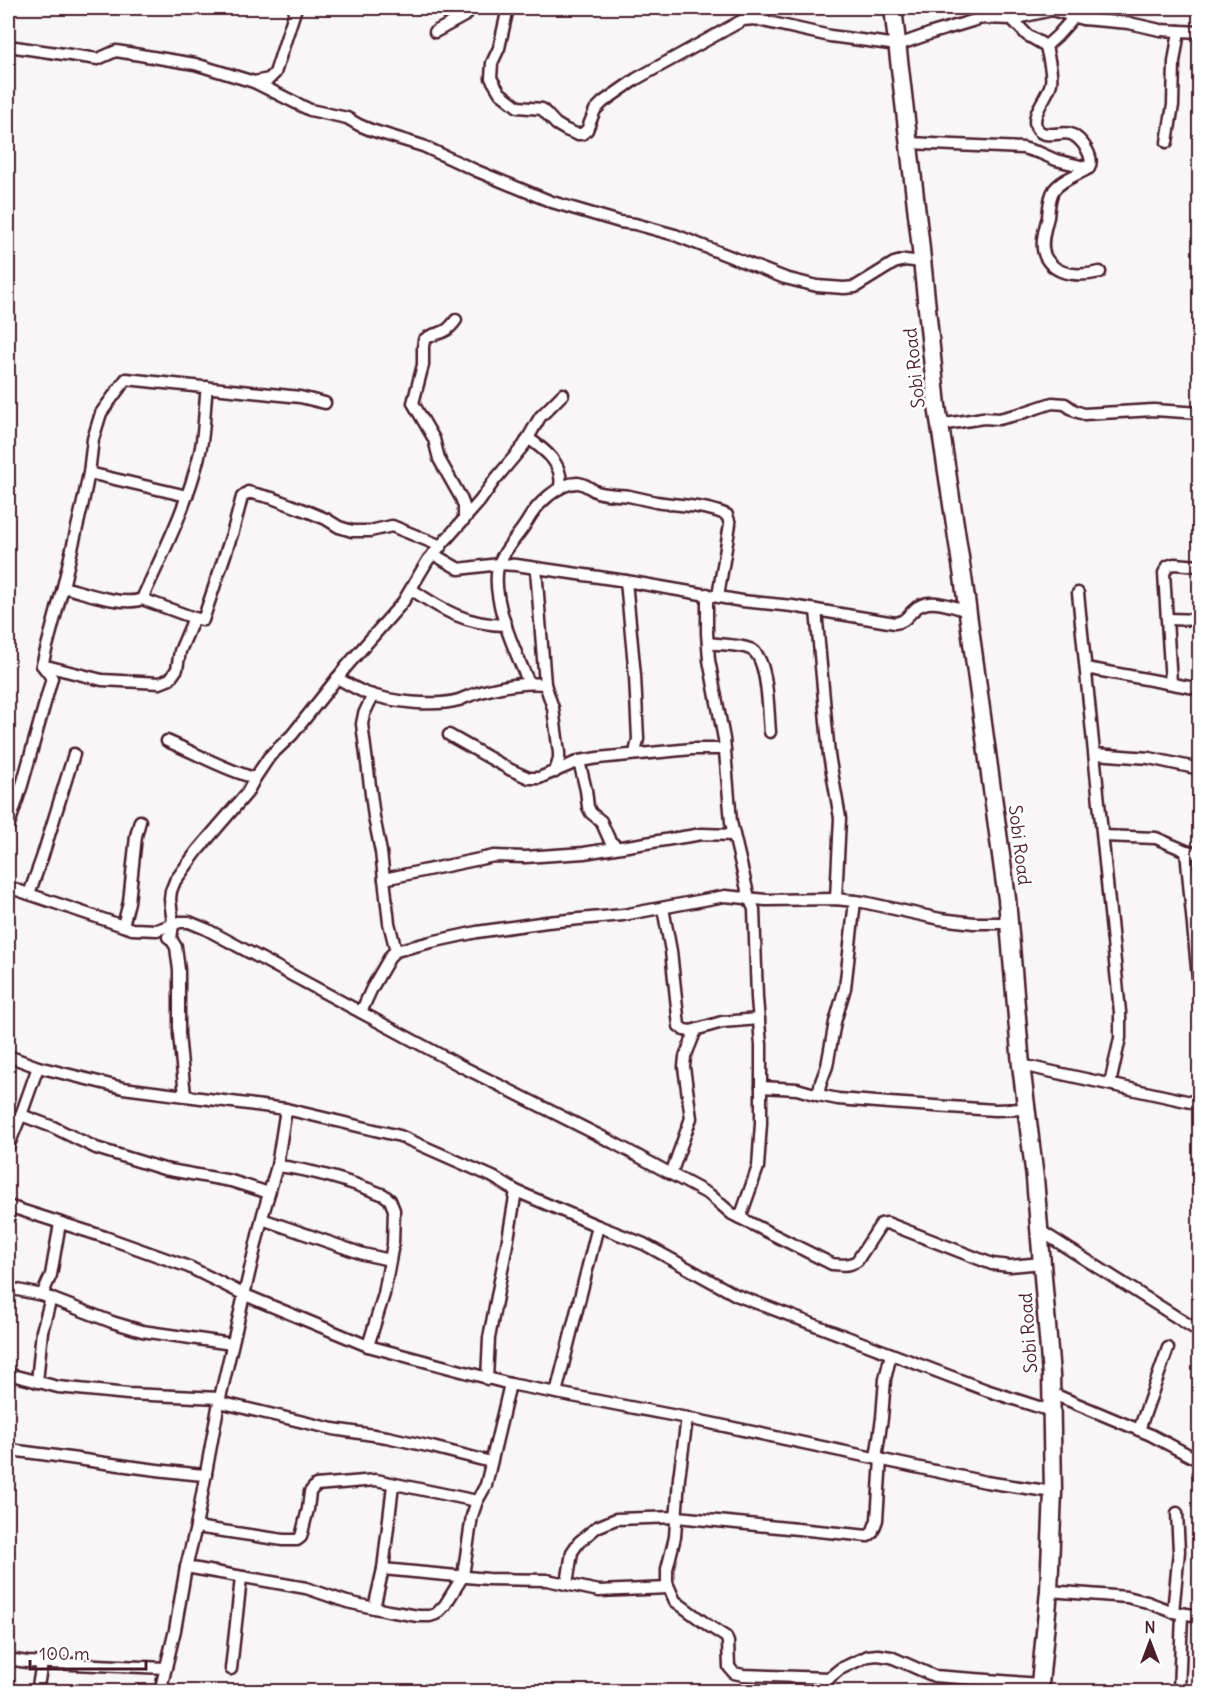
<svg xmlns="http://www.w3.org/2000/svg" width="1207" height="1699" font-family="Delius,sans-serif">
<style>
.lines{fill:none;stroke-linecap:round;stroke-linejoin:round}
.minor-casing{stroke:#4a1f2b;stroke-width:15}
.highway-casing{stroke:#4a1f2b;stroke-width:21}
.minor{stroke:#fff;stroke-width:10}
.highway{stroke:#fff;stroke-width:16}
.labels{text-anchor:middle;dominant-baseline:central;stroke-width:5;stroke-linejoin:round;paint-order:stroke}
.street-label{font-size:18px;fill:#4a1f2b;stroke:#fff}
</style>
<rect width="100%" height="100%" fill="#f8f6f7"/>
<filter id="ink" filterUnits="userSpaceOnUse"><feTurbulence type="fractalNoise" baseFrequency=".0167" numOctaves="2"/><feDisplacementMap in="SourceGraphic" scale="12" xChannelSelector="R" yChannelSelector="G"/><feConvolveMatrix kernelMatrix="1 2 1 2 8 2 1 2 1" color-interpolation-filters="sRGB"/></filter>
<g filter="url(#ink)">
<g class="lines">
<defs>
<g id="minor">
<polyline points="508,8 499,48 492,63 491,78 500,93 518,107 542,109 556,124 566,130 576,134 582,134 587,130 595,110 603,102 636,79 743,20 754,19 830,36 898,45 932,33 982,18 1012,19 1052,10 1083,19 1129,23 1160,30 1200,32"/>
<path d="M1012 19 1027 35 1046 46C1048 57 1053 73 1051 83 1049 96 1026 118 1039 131 1047 138 1062 131 1071 134 1082 139 1095 157 1089 168 1078 175 1062 179 1054 190 1049 197 1049 209 1048 217 1045 228 1039 247 1046 258 1057 277 1082 276 1100 272"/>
<polyline points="1083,19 1091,15 1096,8"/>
<polyline points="435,32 466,15 469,8"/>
<polyline points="8,46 98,59 116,51 195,64 254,82 310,110 347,118 359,125 371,130 423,146 477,171 552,202 620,222 635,224 675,235 785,278 817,286 844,288 855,287 894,263 905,260 922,262"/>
<polyline points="1046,46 1057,36 1074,17"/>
<polyline points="254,82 269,79 275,73 296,8"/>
<polyline points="1167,142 1173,105 1174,62 1179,31"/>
<polyline points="909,143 1023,148 1040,153 1056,160 1089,168"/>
<path d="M456 320C442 339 438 329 424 340L423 347V365L413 403 434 439 439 459 461 498 464 506V520"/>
<polyline points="940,425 983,418 999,419 1019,414 1052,403 1065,404 1075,411 1084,414 1154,410 1200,413"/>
<path d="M528 438C545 450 564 464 560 487"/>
<polyline points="89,473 187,496"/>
<path d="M433 554 459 569 499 564 516 565 626 581 742 601 792 606 895 623C905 622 907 616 914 610 928 596 951 606 968 611"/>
<polyline points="536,569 545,684 553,708 559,753 559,759 555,772"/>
<polyline points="626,581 635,676 638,739 635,754"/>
<path d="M63 587C83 592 123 607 142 599 164 551 188 504 200 452 205 431 204 408 207 387"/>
<path d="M411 589C442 610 467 625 506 625"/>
<polyline points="1078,593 1120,1012 1120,1038 1110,1084"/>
<polyline points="707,594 707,633 709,660 724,739 731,822 749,898 754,909 757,998 761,1045 761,1123 758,1167 740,1218"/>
<polyline points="142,599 194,618"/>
<polyline points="816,610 829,755 840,818 836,899"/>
<polyline points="1168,619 1200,620"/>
<path d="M708 643C720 645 739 644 750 649 769 656 768 714 770 732"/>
<polyline points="42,665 102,680 160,683 170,679 177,669 180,651 194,618 203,620 233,531 242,497 248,492 272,498 309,512 326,519 339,527 352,531 370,531 392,526 441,546"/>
<polyline points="1086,668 1200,689"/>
<path d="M337 678C346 683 356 689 366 693 391 702 433 707 459 700 466 697 473 694 481 692 502 686 524 682 545 684"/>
<path d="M529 683C516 654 487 592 500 561 507 546 520 534 528 520 537 504 559 483 577 483 585 483 590 489 597 492 607 495 619 495 629 496 638 498 647 500 656 502 680 506 704 505 727 515L730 524 718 596"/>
<polyline points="1171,683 1164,573 1168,566 1174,564 1200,566"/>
<polyline points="373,695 364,714 362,724 374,817 381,852 389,923 396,951"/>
<polyline points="449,735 511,770 529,778 539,778 579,761 598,758 692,749 725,749"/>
<path d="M167 741C196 753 224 770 255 778"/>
<polyline points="1095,754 1149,758 1200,769"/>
<polyline points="579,761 586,790 588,807 591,813 601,821 610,841 617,847"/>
<polyline points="8,828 22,785 52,678 42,665 63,587 83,502 89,473 93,439 101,413 126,379 300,397 325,403"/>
<polyline points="1103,836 1156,838 1186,851 1200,854"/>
<polyline points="1186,851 1200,1000"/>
<polyline points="384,879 494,856 525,857 584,853 702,834 733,835"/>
<path d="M8 887 132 929 157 930 180 922H189L206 929 459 1065 612 1142 710 1195 732 1214 832 1264C842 1265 849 1266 857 1261L881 1224 887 1223 992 1264 1010 1266 1042 1263"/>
<polyline points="29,894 42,858 74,754"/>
<polyline points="663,908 671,951 679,1026 684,1030 691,1031 722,1022 759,1019"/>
<polyline points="123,926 129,902 136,836 140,821"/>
<polyline points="168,937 171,939 176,947 179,970 179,1034 185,1096"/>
<polyline points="171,939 173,924 170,899 171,891 175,881 198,850 247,793 255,778 269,757 292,735 346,667 403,602 428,560 480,501 494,481 524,445 540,417 563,394"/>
<polyline points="361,1012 372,988 391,955 396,951 431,942 477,932 547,922 623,915 725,896 766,900 836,899 863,902 940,919 974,923 1008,923"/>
<polyline points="8,1056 38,1067 123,1088 286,1109 400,1136 493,1177 516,1191 598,1226 644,1244 736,1295 986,1390 1051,1411"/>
<polyline points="1021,1065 1200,1104"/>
<polyline points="761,1087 797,1089 818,1095 838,1099 889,1103 995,1110 1026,1109"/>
<polyline points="818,1095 821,1082 827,1066 835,1022 845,988 855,901"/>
<polyline points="21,1115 53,1127 96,1148 164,1169 231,1181 269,1193"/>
<polyline points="8,1147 21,1115 38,1067"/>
<path d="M277 1166C314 1170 349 1181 384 1195L390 1200 394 1210 393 1244 384 1294 368 1346"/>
<polyline points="671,1174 691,1118 684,1067 685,1057 696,1030"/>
<polyline points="8,1206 105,1237 189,1267 245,1295 368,1346 510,1384 687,1418 986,1482 1053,1492"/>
<polyline points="262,1219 363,1254 390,1260"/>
<polyline points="1039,1230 1200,1332"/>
<polyline points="8,1288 42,1295 112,1322 142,1331 232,1344"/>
<polyline points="42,1295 51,1275 60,1223"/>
<polyline points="8,1374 58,1387 128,1394 220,1398"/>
<polyline points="487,1379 489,1338 508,1239 516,1191"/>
<polyline points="37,1382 42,1331 51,1298"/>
<polyline points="556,1393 598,1226"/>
<polyline points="1051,1393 1151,1435 1200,1461"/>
<polyline points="219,1402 333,1429 387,1437 432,1447 491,1462"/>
<polyline points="687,1418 679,1478 675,1537 667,1569 667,1583 675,1601 709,1626 726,1637 728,1642 729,1667 734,1673 743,1675 829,1678"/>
<polyline points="1139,1430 1168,1348"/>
<path d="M8 1450C74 1457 140 1470 206 1475"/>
<polyline points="876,1458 882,1418 885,1379 891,1354"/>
<polyline points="196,1527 283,1540 297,1540 301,1537 308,1509 310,1492 316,1485 376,1480 477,1501"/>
<polyline points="186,1567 306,1588 347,1602 388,1611 418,1616 430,1616 436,1614 445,1605 463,1576 472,1516 477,1501 486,1485 510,1384"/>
<polyline points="383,1569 488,1579 547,1580 599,1591 668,1588"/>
<polyline points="567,1584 572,1552 579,1542 597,1527 616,1519 677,1517 868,1536 872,1533 877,1520 881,1459"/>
<polyline points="1049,1591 1127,1597 1147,1602 1173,1612 1200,1616"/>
<polyline points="374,1608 383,1569 393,1485"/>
<polyline points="1173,1612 1179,1551 1177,1513"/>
<polyline points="8,1659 27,1662 166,1668"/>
<polyline points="231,1669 241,1578"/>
<polyline points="37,1692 42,1663"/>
<polyline points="160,1692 175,1630 186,1567 196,1527 219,1402 263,1214 277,1166 286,1109"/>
<polyline points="821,1692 829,1678 840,1669 868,1656 878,1655 891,1657 934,1676 1040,1684"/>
<polyline points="1179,1692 1182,1614"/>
</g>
<polyline id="highway" points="893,8 920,240 937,406 963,577 1007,899 1021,1065 1035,1178 1051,1375 1053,1492 1049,1591 1040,1684 1040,1692"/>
</defs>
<!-- minor casing -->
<use href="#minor" class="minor-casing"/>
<!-- highway casing -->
<use href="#highway" class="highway-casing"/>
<!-- minor -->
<use href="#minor" class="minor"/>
<!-- highway -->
<use href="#highway" class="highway"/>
</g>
</g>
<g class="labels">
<!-- street labels -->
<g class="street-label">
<text transform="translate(914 368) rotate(-96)">Sobi Road</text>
<text transform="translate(1020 845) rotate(83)">Sobi Road</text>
<text transform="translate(1028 1333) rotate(-94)">Sobi Road</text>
</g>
</g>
<!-- margin -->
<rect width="1207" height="1699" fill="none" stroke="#fff" stroke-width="30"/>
<rect x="15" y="15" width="1177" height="1669" fill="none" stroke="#4a1f2b" stroke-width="2" filter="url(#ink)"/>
<!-- north arrow -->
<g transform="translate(1150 1642)" stroke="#ffffff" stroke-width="4.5" paint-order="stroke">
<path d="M0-4.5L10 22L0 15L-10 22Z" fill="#4a1f2b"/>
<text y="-9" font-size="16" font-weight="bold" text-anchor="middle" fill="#4a1f2b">N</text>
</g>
<!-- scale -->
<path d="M30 1660v9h116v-9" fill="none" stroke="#4a1f2b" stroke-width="3"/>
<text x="39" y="1660" font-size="18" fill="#4a1f2b" stroke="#ffffff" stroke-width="4.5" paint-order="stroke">100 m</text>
</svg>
